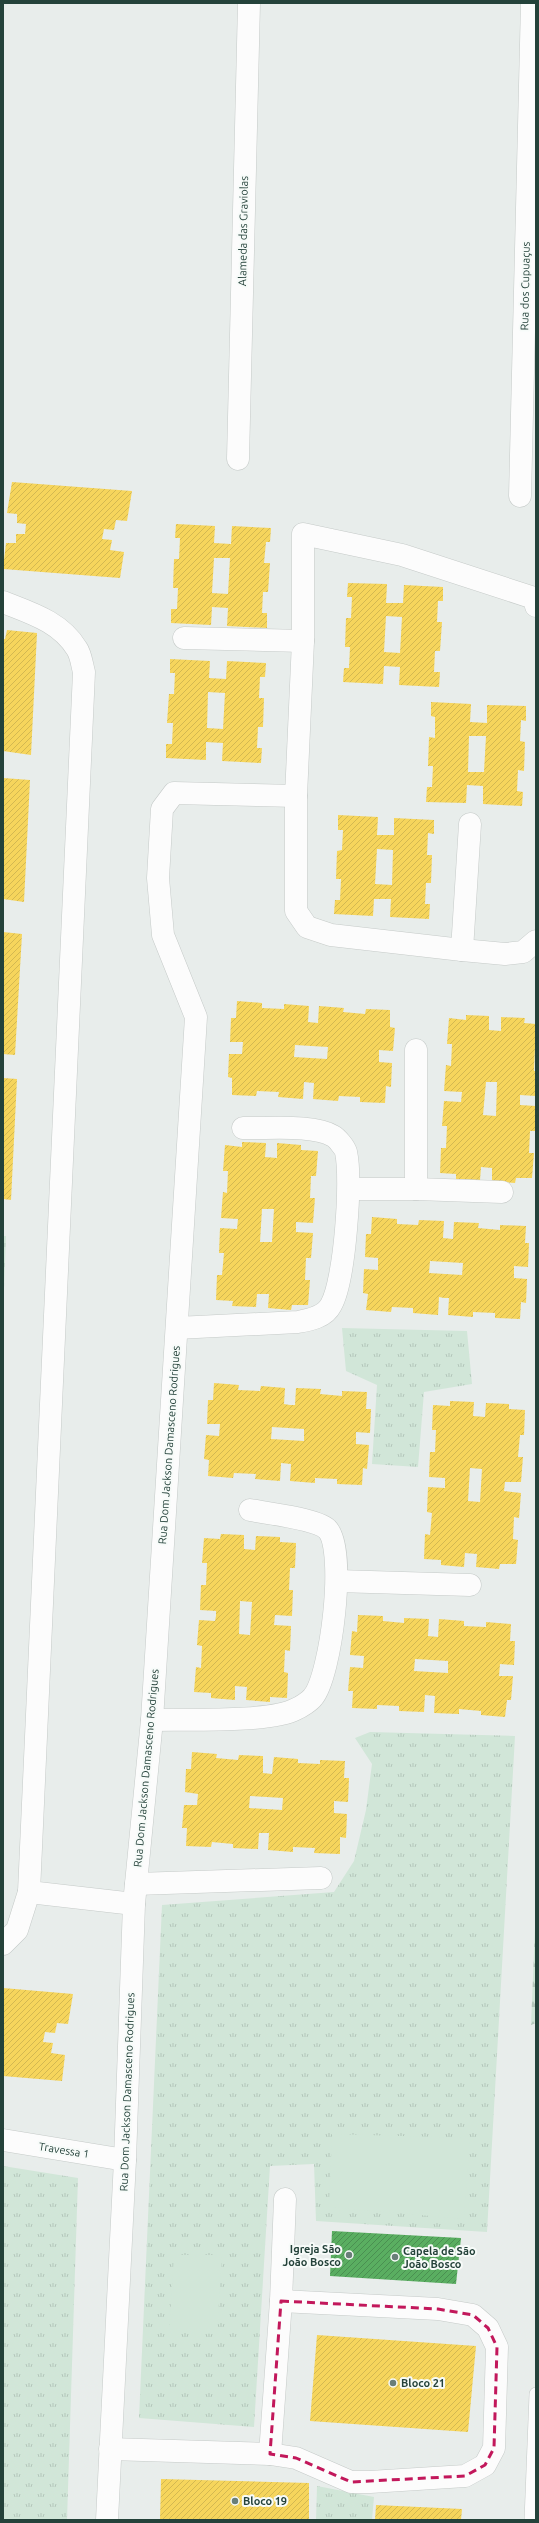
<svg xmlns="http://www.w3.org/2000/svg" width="539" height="2523" font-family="Ubuntu,sans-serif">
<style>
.forest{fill:url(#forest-firs)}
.park{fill:url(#park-tufts)}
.pitch{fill:#d1e6d8}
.homes{fill:url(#homes-hatch);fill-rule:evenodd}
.public{fill:url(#public-hatch)}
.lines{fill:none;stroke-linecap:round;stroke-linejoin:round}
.service-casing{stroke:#c5cac8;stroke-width:14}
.minor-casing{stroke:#c5cac8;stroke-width:23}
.service{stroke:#fcfcfc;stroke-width:13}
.minor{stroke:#fcfcfc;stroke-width:22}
.marked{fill:none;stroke:#c2185b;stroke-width:3;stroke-dasharray:8 5;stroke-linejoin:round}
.poi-dot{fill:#697e78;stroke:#f7fbf9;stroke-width:1.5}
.labels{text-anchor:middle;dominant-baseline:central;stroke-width:4;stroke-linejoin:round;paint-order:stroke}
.street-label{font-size:11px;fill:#24423a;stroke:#f7fbf9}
.poi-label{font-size:11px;font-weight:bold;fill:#24423a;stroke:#f7fbf9;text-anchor:start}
</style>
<defs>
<pattern id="forest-firs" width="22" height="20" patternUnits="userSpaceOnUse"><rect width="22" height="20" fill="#d1e6d8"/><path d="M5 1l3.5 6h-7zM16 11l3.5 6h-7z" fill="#b3c6ba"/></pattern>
<pattern id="park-tufts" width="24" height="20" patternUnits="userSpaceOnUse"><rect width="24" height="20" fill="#d1e6d8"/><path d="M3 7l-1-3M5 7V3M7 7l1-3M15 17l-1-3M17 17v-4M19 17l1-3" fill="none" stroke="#b3c6ba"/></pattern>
<pattern id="homes-hatch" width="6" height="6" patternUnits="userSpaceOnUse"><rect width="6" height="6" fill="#f6d55c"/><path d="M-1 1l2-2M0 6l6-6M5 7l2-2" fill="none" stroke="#d3b851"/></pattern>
<pattern id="public-hatch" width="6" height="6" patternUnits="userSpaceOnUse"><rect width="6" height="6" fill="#5aae61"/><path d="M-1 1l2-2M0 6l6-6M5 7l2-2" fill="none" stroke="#4a8f51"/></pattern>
</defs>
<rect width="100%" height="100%" fill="#e8edeb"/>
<!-- forest -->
<polygon class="forest" points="536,1903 536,2023 531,2025"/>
<!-- park -->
<g class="park">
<polygon points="3,1236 6,1236 3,1316"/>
<polygon points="342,1328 467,1331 472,1384 424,1392 418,1467 372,1464 377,1385 346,1371"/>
<polygon points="370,1732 515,1736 487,2232 316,2221 314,2164 270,2166 254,2427 139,2418 162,1905 334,1892 354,1861 366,1810 372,1764 355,1738"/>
<polygon points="3,2166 78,2178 67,2520 3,2520"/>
<polygon points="317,2486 374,2497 372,2520 316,2520"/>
</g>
<!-- pitch -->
<g class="pitch">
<polygon points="332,2134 470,2138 464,2219 329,2207"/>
<polygon points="174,2255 222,2255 217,2334 169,2332"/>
</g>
<!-- homes -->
<g class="homes">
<polygon points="12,482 132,491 127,521 116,520 114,530 104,529 102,539 112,540 110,550 124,552 120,578 3,569 6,543 16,543 16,534 25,534 26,524 17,523 17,514 7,513"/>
<path d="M176 524 215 526 214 543 231 544 232 526 271 528 270 542H266L264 563H270L268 592H263L262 613H267V628L227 626 228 608 212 607 211 625 171 623V609H177L178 588H173L174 559H179L180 538H175ZM214 558H230L228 594 212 593Z"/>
<path d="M348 583 387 584 386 603H403L404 585 443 587V601H438L437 622H442L440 651H435L434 672H440L439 687 399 685 400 667 384 666 383 684 343 682 344 668H349L350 647H345L346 618H351L352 597H347ZM386 616 402 617 400 653 384 652Z"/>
<polygon points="7,630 37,633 31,755 3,751 3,639 5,639"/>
<path d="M170 659 210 661 209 678 226 679 227 661 266 663 265 677H260L259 698H264L263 727H258L257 748H262L261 763 222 761 223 743 206 742V760L166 758V744H172L173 723H167L169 694H174L175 673H170ZM208 692 225 693 223 729 207 728Z"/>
<path d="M431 702 471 704 470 722 487 723V705L526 706V721L521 720 520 741 525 742 524 771 518 770 517 791 523 792 522 806 483 804V786L467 785 466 803 426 802 427 787H432L433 766H428L429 737 435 738V717L431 716ZM469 736H486L484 772H468Z"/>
<polygon points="3,778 30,780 24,902 3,899"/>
<path d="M338 815 378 817 377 835H394V818L434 820V834L428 833 427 855H432L431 883H426L425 904H430L429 919 390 917 391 899H374L373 916 334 914 335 900H340L341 879H336L337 851 342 850 343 830H338ZM377 849 393 850 392 885 375 884Z"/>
<polygon points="3,932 22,934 15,1055 3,1054"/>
<path d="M237 1001 262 1003V1008L284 1009V1004L309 1006 308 1022 318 1023 319 1006 344 1008 343 1012 365 1014 366 1009 390 1010V1027L395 1028 393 1051 379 1050V1062L392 1063 391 1087 386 1086 385 1103 360 1102V1097L339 1096 338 1101 313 1099 314 1083 304 1082 303 1099 278 1097 279 1092 257 1091 256 1096 232 1095V1078L228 1077 229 1054H242L243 1042H230L231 1018H236ZM295 1045 328 1047 327 1059 294 1057Z"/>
<path d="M466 1015 489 1016V1030L501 1031V1017L525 1018 524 1023 536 1024 534 1071H536V1096L520 1095V1105L536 1106 535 1131H530L529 1153H534L532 1178H516L515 1183 492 1181V1168L481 1167 480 1180 456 1179V1174L440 1173 441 1148H446L447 1126H442L444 1101 461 1102 462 1092 444 1091 446 1065 451 1066 452 1044H447L449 1018 466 1020ZM486 1082H497L496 1116 483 1115Z"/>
<polygon points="3,1078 17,1079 11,1200 3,1199"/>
<path d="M242 1142 266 1143 265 1157 277 1158V1143L301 1145V1150L318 1151 316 1176H311L310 1198H315L313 1223 296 1222V1232L313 1233 311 1258H306L305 1280H310L308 1305H292L291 1310 268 1308 269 1294H257L256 1307 232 1306 233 1301 216 1300 217 1275H222L224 1253H219L220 1228 237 1229 238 1219 221 1218 223 1192 227 1193 228 1171H223L225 1145 242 1147ZM262 1209H274L272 1242H260Z"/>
<path d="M372 1217 397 1219V1224L418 1225 419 1220 444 1221 443 1238 453 1239 454 1222 479 1223 478 1228 500 1230V1225L526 1226 525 1243H529L528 1267 514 1266V1278L527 1279 526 1303 521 1302 520 1319 495 1318V1313L473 1312V1317L448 1315 449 1298H444L439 1297 438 1315 413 1313V1308L392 1307 391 1312 366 1310 368 1294 363 1293 364 1269 378 1270V1258L365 1257 366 1234H371ZM430 1261 463 1263 462 1275 429 1273Z"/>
<path d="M214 1383 239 1385 238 1390 260 1391 261 1386 285 1388 284 1404 290 1405H295L296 1388 321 1389 320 1394 342 1396V1391L367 1392 366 1409H371L370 1433 356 1432V1444L369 1445 367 1469 363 1468 362 1485 337 1484V1479L315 1478V1483L290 1481 291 1464 281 1463 280 1481 255 1479 256 1474 234 1473 233 1478 208 1476 209 1460 204 1459 206 1435 219 1436 220 1424H207L208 1400H213ZM272 1427 304 1429V1441L271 1439Z"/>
<path d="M450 1401 474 1402 473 1416 485 1417 486 1403 509 1404V1409L525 1410 524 1435H520L518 1457H523L521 1482H505L504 1491 521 1493 519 1518 514 1517 513 1539 518 1540 516 1564H500L499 1569 476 1567 477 1554 465 1553 464 1567 441 1565V1560L424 1559 425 1534 430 1535 432 1513 427 1512 428 1487 445 1488V1478L429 1477 430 1452H435L436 1430H432L433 1405 450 1406ZM470 1468 482 1469 480 1502 468 1501Z"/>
<path d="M221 1534 244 1535V1549L255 1550 256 1536 280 1537V1542L296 1543 295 1568H290L289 1590H293L292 1616 275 1615 274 1625 291 1626 290 1651 285 1650 284 1672 288 1673 287 1698 270 1697V1702L246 1700 247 1687 235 1686V1700L211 1698V1693L194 1692 196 1667 201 1668 202 1646 197 1645 199 1620 215 1621 216 1616V1611L200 1610 201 1585H206L207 1563H202L204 1538 220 1539ZM240 1601 252 1602 250 1635 239 1634Z"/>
<path d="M358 1615 383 1616V1621L404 1623V1618L429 1619 428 1636 438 1637 439 1619 464 1621V1626L486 1627V1622L511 1624 510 1641H515L514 1665 500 1664 499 1676H513L511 1700H507L505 1717 481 1715V1711L459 1709V1714L434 1713 435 1696 425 1695 424 1712 399 1711V1706L377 1705V1709L352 1708 353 1691H348L350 1667 363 1668 364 1656 350 1655 352 1631 357 1632ZM415 1659 448 1661V1673L414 1671Z"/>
<path d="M192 1752 217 1754 216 1758 238 1760 239 1755 263 1756V1773L272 1774 274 1757 298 1759V1763L320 1764V1760L345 1761 344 1778H349L348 1802 334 1801V1813L347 1814 346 1838 340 1837V1854L314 1853 315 1848 293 1847V1852L268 1850 269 1833H259L258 1849 233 1848V1844L212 1842 211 1847 186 1846 187 1828H182L184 1805H197L198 1794 185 1792 186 1769H191ZM250 1796 283 1798 282 1810 249 1808Z"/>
<polygon points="3,1988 73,1994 68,2024 57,2023 55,2033 45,2032 43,2042 53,2043 51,2053 65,2055 62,2081 3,2076"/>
<polygon points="317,2335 476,2346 468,2432 310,2421"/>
<polygon points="161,2479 309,2483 309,2520 160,2520"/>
<polygon points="376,2505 462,2509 461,2520 375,2520"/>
</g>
<!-- public -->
<polygon class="public" points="332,2231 461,2238 456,2284 330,2276"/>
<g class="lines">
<defs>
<polyline id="service" points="531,2520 536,2394"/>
<g id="minor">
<polyline points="238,459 249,3"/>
<polyline points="520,496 532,3"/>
<path d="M3 602C31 613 61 622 77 649 81 655 82 665 84 672L29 1892 134 1904"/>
<polyline points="184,638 303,641"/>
<polyline points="470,824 462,950 331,935 307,927 296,911 296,796 303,641 303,534 402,555 534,598 536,606"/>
<polyline points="462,950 505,954 523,952 536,941"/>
<polyline points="416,1050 416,1189"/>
<polyline points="349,1189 416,1189 502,1192"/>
<path d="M177 1328 298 1322C310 1320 325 1317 331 1305 345 1281 352 1179 346 1152 345 1148 337 1138 333 1136 314 1124 266 1129 243 1128"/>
<polyline points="337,1581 470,1585"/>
<path d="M152 1720C185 1719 270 1723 296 1709 301 1707 310 1701 313 1697 331 1676 347 1549 327 1529 316 1519 267 1513 250 1510"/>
<polyline points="136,1884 321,1878"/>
<polyline points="3,1944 17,1930 29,1892"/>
<polyline points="3,2140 125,2160"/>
<polyline points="110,2449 270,2454 296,2458 351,2482 370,2482 465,2476 485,2465 494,2448 497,2347 488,2328 473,2315 438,2309 281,2301"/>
<polyline points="270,2454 281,2301 285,2199"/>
<polyline points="107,2520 125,2160 134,1904 152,1720 196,1017 163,935 158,878 162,809 174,793 296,796"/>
</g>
</defs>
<!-- service casing -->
<use href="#service" class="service-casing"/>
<!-- minor casing -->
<use href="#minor" class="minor-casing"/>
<!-- service -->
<use href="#service" class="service"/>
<!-- minor -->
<use href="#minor" class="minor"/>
</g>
<!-- marked area -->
<path class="marked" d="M281 2301 438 2309 473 2315 488 2328 497 2347 494 2448 485 2465 465 2476 351 2482 296 2458 270 2454Z"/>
<!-- markers -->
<g class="poi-dot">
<circle cx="349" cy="2255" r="4"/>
<circle cx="395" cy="2257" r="4"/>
<circle cx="393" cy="2383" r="4"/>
<circle cx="235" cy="2501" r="4"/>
</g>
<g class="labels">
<!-- street labels -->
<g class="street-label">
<text transform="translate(243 231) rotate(-89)">Alameda das Graviolas</text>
<text transform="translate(525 286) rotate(-89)">Rua dos Cupuaçus</text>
<text transform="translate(169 1445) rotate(-86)">Rua Dom Jackson Damasceno Rodrigues</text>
<text transform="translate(146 1768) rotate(-85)">Rua Dom Jackson Damasceno Rodrigues</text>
<text transform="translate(127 2092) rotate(-88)">Rua Dom Jackson Damasceno Rodrigues</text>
<text transform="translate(64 2150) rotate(9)">Travessa 1</text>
</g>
<!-- poi labels -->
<g class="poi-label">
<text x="341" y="2249" text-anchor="end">Igreja São<tspan x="341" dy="13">João Bosco</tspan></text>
<text x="403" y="2251">Capela de São<tspan x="403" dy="13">João Bosco</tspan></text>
<text x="401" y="2383">Bloco 21</text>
<text x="243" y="2501">Bloco 19</text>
</g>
</g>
<!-- border -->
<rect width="539" height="2523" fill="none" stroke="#24423a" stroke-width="8"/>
</svg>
